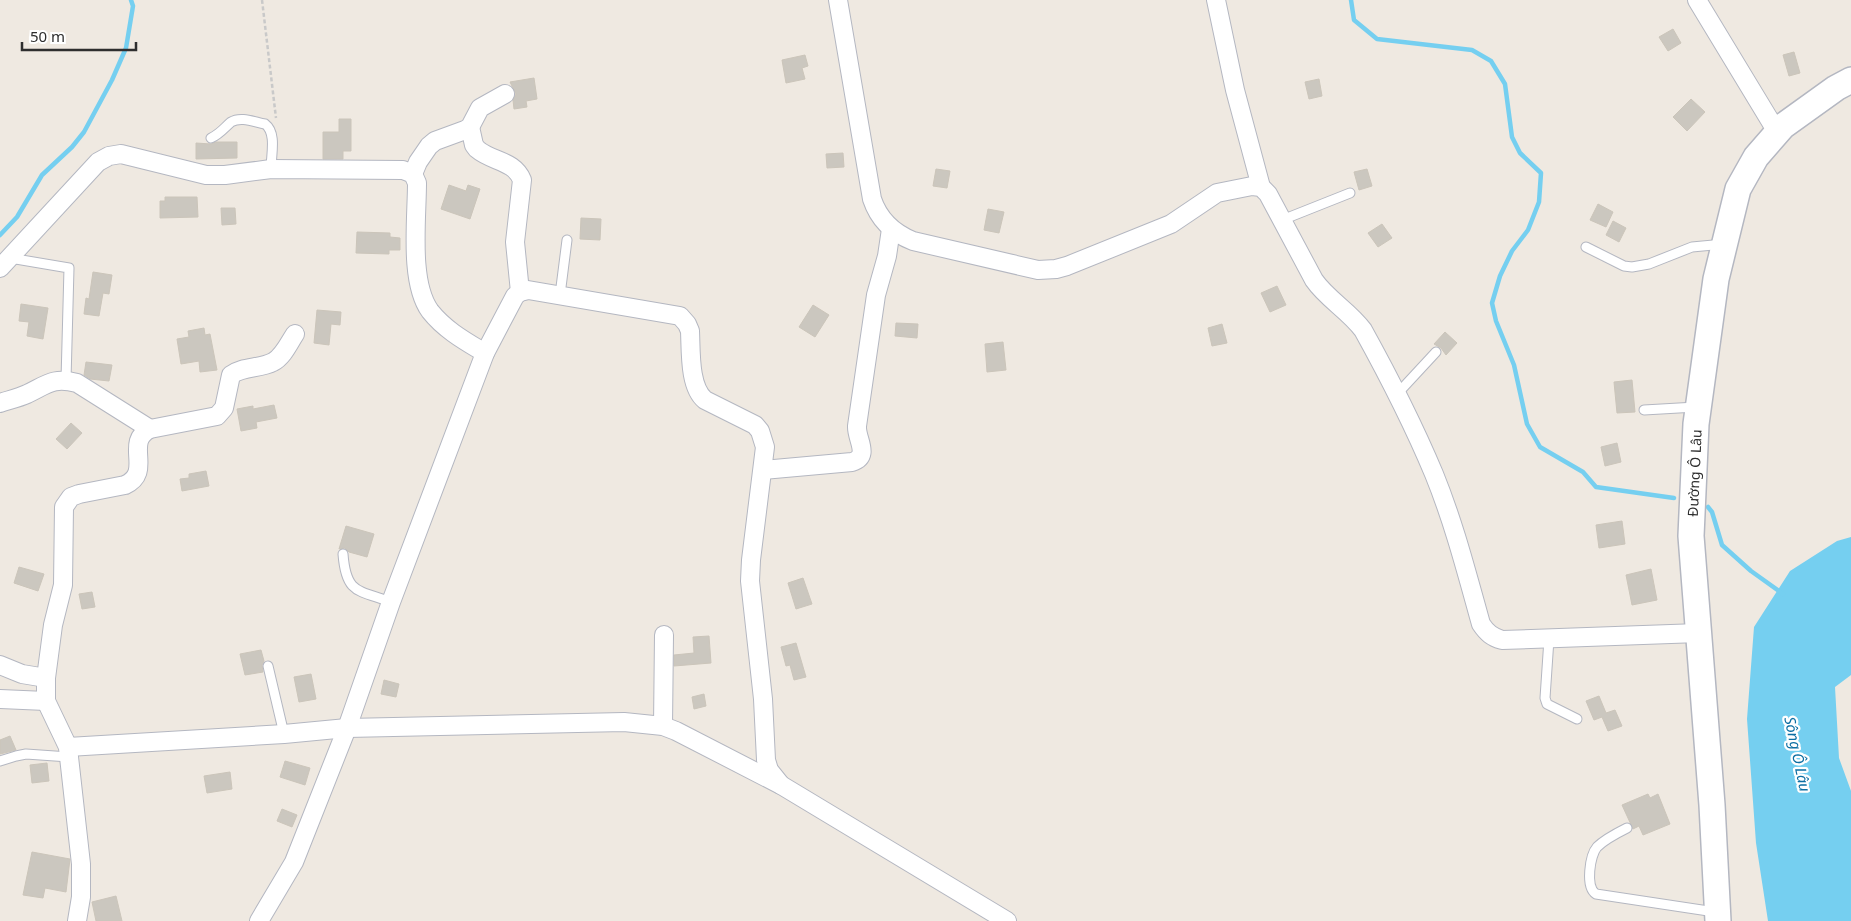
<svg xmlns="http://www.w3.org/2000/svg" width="1851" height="921" font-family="'Noto Sans',sans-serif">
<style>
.water{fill:#75cff0}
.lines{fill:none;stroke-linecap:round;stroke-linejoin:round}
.stream{stroke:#75cff0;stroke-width:4.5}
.building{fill:#cbc7bf;stroke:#cbc5ba}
.service-casing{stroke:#b4b7c1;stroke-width:11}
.minor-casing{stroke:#b4b7c1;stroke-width:20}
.secondary-casing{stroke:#b4b7c1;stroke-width:28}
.path{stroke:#c9c9c9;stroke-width:2.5;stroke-dasharray:4 2.5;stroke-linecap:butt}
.service{stroke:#fff;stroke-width:9}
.minor{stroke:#fff;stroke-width:18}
.secondary{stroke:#fff;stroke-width:25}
.labels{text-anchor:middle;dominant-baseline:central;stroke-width:4.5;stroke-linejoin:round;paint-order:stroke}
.street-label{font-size:14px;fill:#2e2e2e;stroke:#fff}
.water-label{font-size:15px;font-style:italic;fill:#0d6fa3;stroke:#fff}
</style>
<rect width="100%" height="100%" fill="#efe9e1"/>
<!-- water -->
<polygon class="water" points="1851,537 1851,675 1835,687 1839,758 1851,791 1851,921 1768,921 1756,843 1747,719 1754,627 1790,571 1837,541"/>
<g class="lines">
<!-- stream -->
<g class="stream">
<polyline points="1351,0 1354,20 1377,39 1472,50 1491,61 1505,84 1512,137 1520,153 1541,173 1539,202 1528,230 1512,251 1500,276 1492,303 1496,321 1514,365 1527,424 1540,447 1583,472 1596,487 1674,498"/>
<polyline points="0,235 17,217 42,175 72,147 84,132 112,80 126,48 133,6 131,0"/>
<polyline points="1708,507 1712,512 1722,545 1751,571 1783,594"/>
</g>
</g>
<!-- building -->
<g class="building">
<polygon points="1673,29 1681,43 1668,51 1659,37"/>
<polygon points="1794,52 1800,73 1789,76 1783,55"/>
<polygon points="805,55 808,66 802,68 805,79 786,83 782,60"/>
<polygon points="534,78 537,99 526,101 527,107 514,109 513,100 516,94 510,82"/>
<polygon points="1319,79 1322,96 1309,99 1305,82"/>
<polygon points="1691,99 1705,112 1687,131 1673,117"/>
<polygon points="339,119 351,119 351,151 343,151 343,159 323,159 323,132 339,132"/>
<polygon points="216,142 237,142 237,158 196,159 196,143 211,144"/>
<polygon points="843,153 844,167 827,168 826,154"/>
<polygon points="936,169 950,171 947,188 933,186"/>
<polygon points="1367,169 1372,186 1359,190 1354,172"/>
<polygon points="449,185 466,191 468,185 480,189 470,219 441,209"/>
<polygon points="165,197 197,197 198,217 160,218 160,201 165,201"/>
<polygon points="1598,204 1613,212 1606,227 1590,220"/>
<polygon points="221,208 235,208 236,224 222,225"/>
<polygon points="988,209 1004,212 999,233 984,230"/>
<polygon points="581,218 601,219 600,240 580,239"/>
<polygon points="1613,221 1626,228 1619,242 1606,235"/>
<polygon points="1382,224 1392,238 1378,247 1368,233"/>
<polygon points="357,232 390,233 390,237 400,238 400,250 389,250 389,254 356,253"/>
<polygon points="93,272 112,275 109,294 103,293 99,316 84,314 86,298 89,299"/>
<polygon points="1277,286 1286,305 1270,312 1261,293"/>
<polygon points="21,304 48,308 43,339 27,336 29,322 19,321"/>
<polygon points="813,305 829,315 815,337 799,327"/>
<polygon points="317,310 341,312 340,325 331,324 329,345 314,343"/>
<polygon points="896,323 918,324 917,338 895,336"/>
<polygon points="1222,324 1227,343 1212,346 1208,328"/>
<polygon points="204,328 205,335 210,334 217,370 200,372 199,361 181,364 177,339 189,337 188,331"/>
<polygon points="1445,332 1457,343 1446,355 1441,348 1434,344"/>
<polygon points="1003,342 1006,370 987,372 985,344"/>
<polygon points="86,362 112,365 109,381 90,379 84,375"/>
<polygon points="1632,380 1635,412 1617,413 1614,382"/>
<polygon points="274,405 277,418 256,422 257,428 241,431 237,409 253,406 253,409"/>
<polygon points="71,423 82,433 67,449 56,439"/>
<polygon points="1617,443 1621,462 1605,466 1601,447"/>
<polygon points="206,471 209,486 182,491 180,479 189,478 189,474"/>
<polygon points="1622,521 1625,544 1599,548 1596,525"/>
<polygon points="346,526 374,534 367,557 349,552 345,548 339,549"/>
<polygon points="19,567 44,574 38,591 14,583"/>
<polygon points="1651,569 1657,600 1632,605 1626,575"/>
<polygon points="803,578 812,604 796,609 788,583"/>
<polygon points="92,592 95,607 82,609 79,594"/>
<polygon points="709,636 711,663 674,666 674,655 694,653 693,637"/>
<polygon points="796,643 806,677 794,680 790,665 786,666 781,647"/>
<polygon points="261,650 264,661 262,665 263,672 245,675 240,654"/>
<polygon points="311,674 316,699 299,702 294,677"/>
<polygon points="384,680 399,684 396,697 381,694"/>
<polygon points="704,694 706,706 694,709 692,697"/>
<polygon points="1599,696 1606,713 1615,710 1622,726 1608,731 1602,717 1594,720 1586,701"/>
<polygon points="10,736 16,750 0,754 0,740"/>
<polygon points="285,761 310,768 305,785 280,777"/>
<polygon points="47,763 49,781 32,783 30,765"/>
<polygon points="230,772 232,789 207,793 204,776"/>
<polygon points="1648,794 1650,798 1658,794 1670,824 1643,835 1639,826 1633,829 1622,805"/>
<polygon points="282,809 297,815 292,827 277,821"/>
<polygon points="32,852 70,859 66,892 45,888 43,898 23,895"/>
<polygon points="116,896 122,921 96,921 92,902"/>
</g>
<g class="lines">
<defs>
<g id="service">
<path d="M211 138C220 134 224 128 231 122 241 116 254 122 265 124 277 133 271 155 271 169"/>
<polyline points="1282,220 1350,193"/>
<polyline points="1586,247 1624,266 1632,267 1649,264 1692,247 1724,244"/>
<polyline points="10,258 69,268 66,380"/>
<polyline points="560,295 567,240"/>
<polyline points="1398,393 1436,352"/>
<polyline points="1644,410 1696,407"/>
<path d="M343 554C346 594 358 590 391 602"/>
<polyline points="1549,639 1545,698 1547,704 1577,719"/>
<polyline points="268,666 284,734"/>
<polyline points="0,761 16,756 26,754 69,757"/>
<path d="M1627 828C1617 833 1605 839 1597 847 1590 855 1585 887 1596 894L1715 912"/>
</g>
<g id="minor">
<path d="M838 0 872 199C879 220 893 233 913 241L1038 270 1056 269 1067 266 1171 224 1217 193 1252 186 1261 187 1268 194 1314 280C1327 299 1349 311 1363 330 1389 377 1413 424 1434 474 1454 523 1467 574 1481 624 1487 633 1492 637 1502 640L1699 633"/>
<polyline points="1216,0 1235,90 1261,187"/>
<polyline points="1697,0 1777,132"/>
<path d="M470 127 474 145 477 149C492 162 514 160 522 180L515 242 520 292"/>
<polyline points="413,174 418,162 429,146 435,141 465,130 470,127 480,108 505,94"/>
<path d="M0 268 98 162 109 156 121 154 206 175H225L271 169 403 170 413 174 417 183C417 219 409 282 430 311 445 330 465 341 485 353"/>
<path d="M0 403C9 400 18 398 27 394 48 384 53 377 77 383L150 429"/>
<path d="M763 470 852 462C871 456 856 439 857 426L876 295 887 256 891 229"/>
<polyline points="0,665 22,674 46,678"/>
<polyline points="0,699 46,701"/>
<polyline points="663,726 664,635"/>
<polyline points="68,747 284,734 347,728 624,722 663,726 676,731 781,785 1007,921"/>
<path d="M77 921 81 897V864L69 757 68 747 46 701V678L53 625 63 585 64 507 71 497 79 494 125 485C154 472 123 442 150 429L217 416 224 408 231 375C243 366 260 369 273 362 283 357 289 343 295 334"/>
<path d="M259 921 294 862 347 728 391 602 485 353 515 296 520 292 528 290 680 316 687 324 690 331C691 351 689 387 705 400L755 425 760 431 765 447 751 560 750 581 763 699 766 760 769 770 781 785"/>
</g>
<g id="secondary">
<path id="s1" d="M1718 921 1712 805 1691 536 1696 424 1716 279 1738 189 1756 157 1783 126 1836 88 1851 80"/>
</g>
</defs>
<!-- service casing -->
<use href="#service" class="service-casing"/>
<!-- minor casing -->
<use href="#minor" class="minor-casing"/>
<!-- secondary casing -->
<use href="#secondary" class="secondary-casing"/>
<!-- path -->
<polyline class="path" points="262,0 276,118"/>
<!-- service -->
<use href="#service" class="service"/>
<!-- minor -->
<use href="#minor" class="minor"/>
<!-- secondary -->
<use href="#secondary" class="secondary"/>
</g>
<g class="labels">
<!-- street labels -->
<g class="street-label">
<text stroke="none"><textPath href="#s1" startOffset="449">Đường Ô Lâu</textPath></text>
</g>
<!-- water labels -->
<g class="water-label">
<text transform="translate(1798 754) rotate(78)">Sông Ô Lâu</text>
</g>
</g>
<!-- scale -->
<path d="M22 42v8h114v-8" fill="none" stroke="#2e2e2e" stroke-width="2.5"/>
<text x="30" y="42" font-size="15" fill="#2e2e2e" stroke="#ffffff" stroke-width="4" paint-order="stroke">50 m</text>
</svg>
